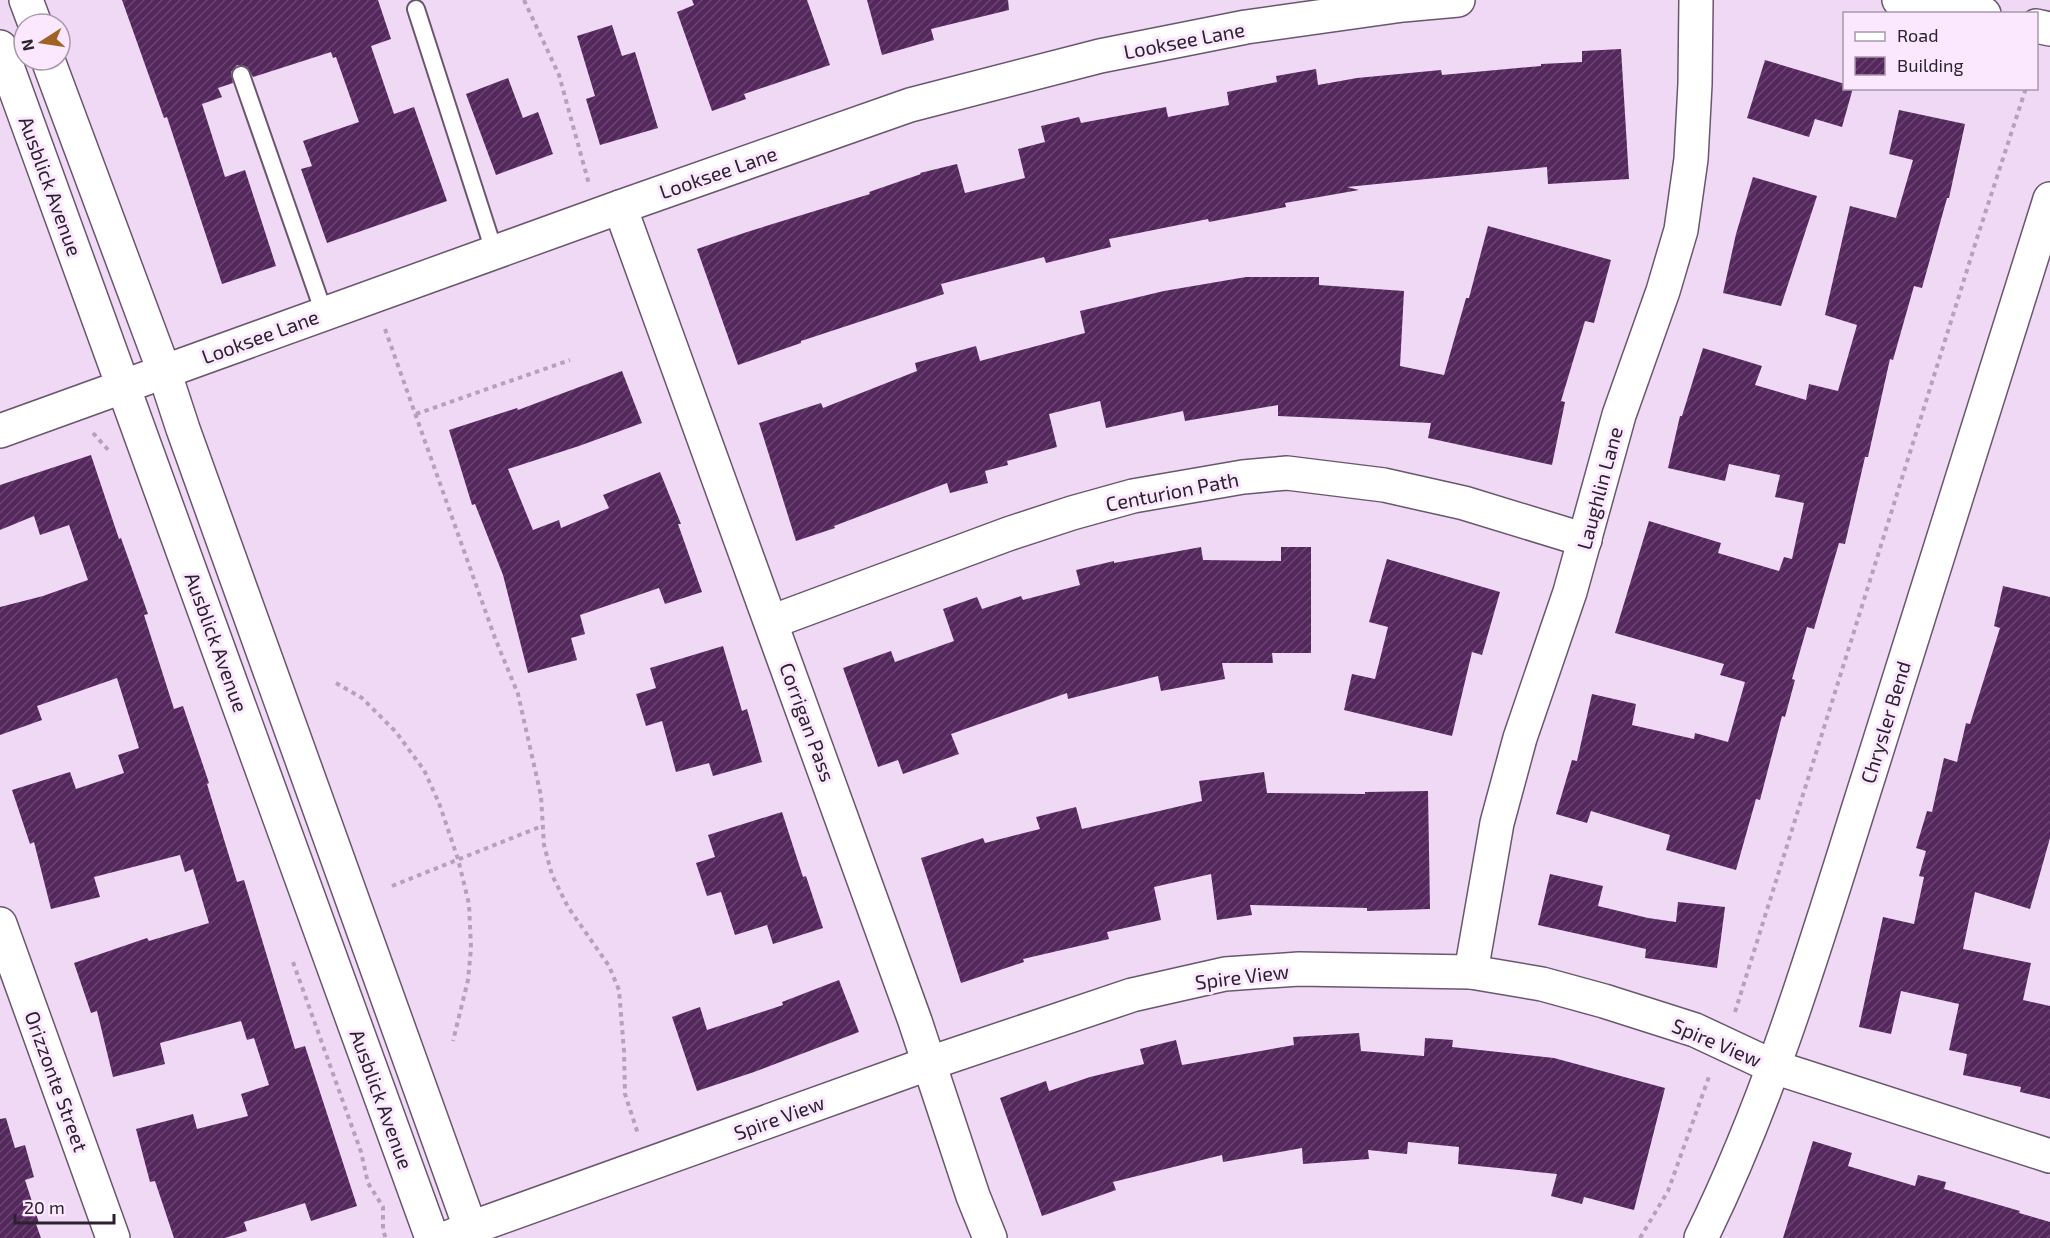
<svg xmlns="http://www.w3.org/2000/svg" width="2050" height="1238" font-family="'Exo 2',sans-serif">
<style>
.building{fill:url(#building-hatch)}
.lines{fill:none;stroke-linecap:round;stroke-linejoin:round}
.service-casing{stroke:#6a566e;stroke-width:20}
.minor-casing{stroke:#6a566e;stroke-width:36}
.path{stroke:#b4a2b8;stroke-width:4;stroke-dasharray:4.5 4.5;stroke-linecap:butt}
.service{stroke:#fff;stroke-width:16}
.minor{stroke:#fff;stroke-width:33}
.labels{text-anchor:middle;dominant-baseline:central;stroke-width:6;stroke-linejoin:round;paint-order:stroke}
.street-label{font-size:20px;fill:#2a222c;stroke:#fbe8ff}
</style>
<defs>
<pattern id="building-hatch" width="6" height="6" patternUnits="userSpaceOnUse" patternTransform="scale(1.5)"><rect width="6" height="6" fill="#54285c"/><path d="M-1 1l2-2M0 6l6-6M5 7l2-2" fill="none" stroke="#694670"/></pattern>
</defs>
<rect width="100%" height="100%" fill="#f0d9f5"/>
<!-- building -->
<g class="building">
<polygon points="122,0 378,0 391,39 371,46 394,114 414,107 447,201 327,243 301,169 312,166 303,141 359,122 336,57 333,58 331,52 253,77 247,67 237,65 231,72 233,83 218,88 222,97 202,104 225,177 245,170 276,266 222,284 167,117 164,118"/>
<polygon points="692,0 807,0 830,65 744,94 746,99 712,111 677,12 694,5"/>
<polygon points="867,0 1008,0 1009,10 931,29 934,40 882,55"/>
<polygon points="612,25 622,56 635,52 658,128 600,145 586,99 595,96 577,36"/>
<polygon points="1621,49 1629,179 1548,184 1547,167 1347,187 1359,190 1285,203 1286,207 1209,222 1208,219 1109,239 1111,247 1046,263 1044,257 941,284 944,294 801,341 801,343 738,365 697,249 747,232 870,194 869,192 921,174 920,173 957,164 965,193 1025,178 1018,149 1045,142 1041,126 1079,117 1081,123 1166,107 1168,117 1229,105 1227,92 1277,82 1276,76 1316,69 1318,85 1357,78 1441,70 1442,75 1541,66 1541,64 1582,62 1582,51"/>
<polygon points="1765,60 1845,84 1845,88 1853,88 1842,127 1815,119 1809,137 1747,118"/>
<polygon points="508,78 523,118 538,112 553,154 496,175 466,94"/>
<polygon points="1899,110 1965,124 1949,198 1947,198 1922,288 1914,286 1893,360 1890,359 1868,457 1865,457 1845,544 1839,543 1814,629 1807,627 1792,679 1795,680 1785,717 1782,716 1760,800 1756,799 1736,870 1666,850 1670,835 1591,811 1587,823 1556,814 1572,760 1577,761 1592,694 1636,704 1632,725 1694,739 1695,733 1728,742 1745,682 1720,675 1724,664 1615,633 1649,521 1721,543 1718,553 1779,571 1784,557 1792,559 1804,503 1775,497 1780,475 1729,464 1725,481 1668,468 1680,416 1682,416 1703,348 1762,366 1755,385 1806,400 1809,384 1838,391 1857,325 1825,315 1850,206 1896,218 1913,160 1889,154"/>
<polygon points="1753,177 1817,196 1781,306 1723,293 1736,234"/>
<polygon points="1488,226 1611,260 1594,323 1585,321 1561,401 1565,402 1552,465 1428,438 1431,423 1278,416 1278,405 1185,421 1183,411 1106,428 1100,401 1049,414 1057,447 1007,461 1008,465 985,471 988,483 950,493 947,483 834,526 835,528 796,541 759,423 821,403 823,408 917,371 915,363 976,346 980,361 1085,333 1080,311 1164,291 1246,277 1319,277 1319,285 1404,291 1400,366 1444,375 1466,298 1469,298"/>
<polygon points="622,371 642,423 579,446 508,469 533,530 559,520 561,528 609,508 603,495 660,472 681,524 678,524 702,592 665,604 659,588 580,615 585,634 571,638 577,660 528,673 503,575 475,504 472,505 449,430 517,408 518,410"/>
<polygon points="91,455 119,539 121,538 148,614 144,615 174,709 183,706 209,783 207,784 237,882 244,880 295,1049 305,1046 357,1206 311,1221 305,1203 244,1222 247,1231 225,1238 174,1238 155,1181 150,1182 136,1129 193,1114 197,1129 248,1116 241,1094 269,1085 254,1038 247,1040 241,1021 160,1043 165,1064 113,1077 97,1011 91,1013 74,963 147,938 149,941 209,923 193,869 185,872 180,855 94,877 100,897 51,909 34,842 30,844 12,790 70,772 76,789 124,773 118,755 139,748 117,678 37,706 42,720 0,735 0,607 43,596 88,580 69,525 40,535 34,516 0,530 0,485"/>
<polygon points="1201,547 1203,560 1281,561 1281,547 1311,547 1311,653 1272,653 1273,663 1222,663 1225,679 1161,691 1158,676 1068,699 1067,693 951,734 959,754 903,774 898,760 878,767 843,668 891,651 895,662 954,641 943,609 977,597 982,609 1021,596 1023,600 1080,585 1076,570 1114,561 1114,563"/>
<polygon points="1387,559 1500,592 1482,655 1472,652 1452,736 1344,710 1352,674 1375,679 1388,627 1369,622"/>
<polygon points="2003,586 2050,597 2050,838 2030,909 1975,892 1963,949 2031,963 2023,1000 2050,1006 2050,1099 2020,1092 2021,1087 1963,1075 1967,1054 1949,1050 1959,1004 1901,991 1891,1034 1859,1027 1883,917 1914,924 1924,877 1919,876 1926,851 1916,848 1927,811 1932,812 1944,758 1957,762 1966,723 1970,724 2000,628 1994,626"/>
<polygon points="723,646 742,711 747,709 762,762 713,776 709,763 676,772 662,721 646,726 636,694 656,688 650,668"/>
<polygon points="1264,772 1267,793 1365,794 1365,792 1428,791 1430,909 1367,911 1367,908 1250,905 1252,915 1217,920 1211,874 1154,887 1161,920 1107,932 1109,939 1023,959 1024,962 961,983 921,858 983,838 985,843 1040,829 1036,817 1076,807 1082,829 1202,801 1199,781"/>
<polygon points="782,812 803,877 806,876 823,928 773,944 767,925 735,935 721,892 707,896 696,863 715,857 708,835"/>
<polygon points="1550,874 1603,886 1598,906 1648,918 1676,922 1678,902 1725,907 1717,968 1645,958 1646,949 1538,925"/>
<polygon points="839,980 859,1032 754,1072 697,1091 672,1017 700,1007 707,1030 783,1005 782,1002"/>
<polygon points="1359,1033 1361,1051 1424,1056 1425,1038 1453,1040 1452,1047 1554,1058 1665,1088 1634,1210 1584,1197 1582,1204 1551,1196 1557,1174 1458,1164 1459,1147 1408,1142 1407,1154 1368,1150 1369,1159 1303,1164 1302,1148 1223,1162 1222,1155 1113,1182 1116,1190 1042,1216 1000,1098 1046,1081 1049,1091 1090,1077 1144,1064 1140,1049 1176,1040 1182,1065 1294,1045 1293,1037"/>
<polygon points="6,1118 15,1148 25,1145 34,1177 25,1180 39,1223 36,1224 41,1238 0,1238 0,1119"/>
<polygon points="1813,1141 1852,1153 1848,1166 1915,1186 1918,1175 1946,1182 1944,1189 2020,1211 2019,1213 2050,1222 2050,1238 1783,1238"/>
</g>
<g class="lines">
<defs>
<g id="service">
<polyline points="416,9 495,254"/>
<polyline points="241,75 324,313"/>
</g>
<g id="minor">
<polyline points="26,0 35,24"/>
<polyline points="1899,0 1984,14"/>
<polyline points="2036,26 2050,29"/>
<polyline points="0,47 432,1238"/>
<polyline points="48,60 164,371 183,429 474,1238"/>
<polyline points="620,207 915,1021 973,1196 990,1238"/>
<polyline points="0,431 620,207 910,105 1100,56 1246,27 1403,5 1458,0"/>
<polyline points="771,622 1008,534 1072,513 1133,496 1243,477 1287,473 1384,485 1464,503 1585,540"/>
<polyline points="0,924 113,1238"/>
<polyline points="1471,972 1497,823 1520,738 1570,592 1619,415 1663,291 1681,230 1691,159 1695,84 1696,0"/>
<polyline points="447,1238 471,1228 930,1063 1132,995 1225,974 1299,969 1471,972 1542,984 1604,1001 1695,1030 1774,1067 2050,1156"/>
<path d="M1701 1238C1774 1090 1820 929 1870 772 1930 581 1990 390 2050 199"/>
</g>
</defs>
<!-- service casing -->
<use href="#service" class="service-casing"/>
<!-- minor casing -->
<use href="#minor" class="minor-casing"/>
<!-- path -->
<g class="path">
<polyline points="524,0 559,75 589,184"/>
<polyline points="385,329 495,638 518,694 541,796 544,845 552,875 568,907 609,966 619,990 624,1051 625,1094 638,1134"/>
<polyline points="416,414 570,360"/>
<polyline points="93,433 110,452"/>
<polyline points="336,683 362,698 396,732 424,770 439,803 458,859 469,904 471,948 468,980 453,1041"/>
<polyline points="392,886 542,826"/>
<polyline points="293,962 361,1152 368,1183 383,1207 383,1231 386,1238"/>
<polyline points="1735,1012 1978,235 2026,88"/>
<polyline points="1640,1238 1668,1191 1710,1074"/>
</g>
<!-- service -->
<use href="#service" class="service"/>
<!-- minor -->
<use href="#minor" class="minor"/>
</g>
<g class="labels">
<!-- street labels -->
<g class="street-label">
<text transform="translate(1184 40) rotate(-11)">Looksee Lane</text>
<text transform="translate(718 172) rotate(-19)">Looksee Lane</text>
<text transform="translate(51 186) rotate(70)">Ausblick Avenue</text>
<text transform="translate(260 336) rotate(-20)">Looksee Lane</text>
<text transform="translate(1599 488) rotate(-75)">Laughlin Lane</text>
<text transform="translate(1172 491) rotate(-11)">Centurion Path</text>
<text transform="translate(217 642) rotate(70)">Ausblick Avenue</text>
<text transform="translate(808 722) rotate(70)">Corrigan Pass</text>
<text transform="translate(1885 722) rotate(-73)">Chrysler Bend</text>
<text transform="translate(1242 976) rotate(-7)">Spire View</text>
<text transform="translate(1717 1042) rotate(23)">Spire View</text>
<text transform="translate(57 1081) rotate(70)">Orizzonte Street</text>
<text transform="translate(382 1099) rotate(70)">Ausblick Avenue</text>
<text transform="translate(779 1117) rotate(-20)">Spire View</text>
</g>
</g>
<!-- legend -->
<rect x="1843" y="12" width="195" height="78" fill="#fbe8ff" stroke="#a799ab" stroke-width="1.5"/>
<rect x="1855" y="32" width="30" height="9" fill="#ffffff" stroke="#a799ab" stroke-width="1.5"/>
<text x="1897" y="42" font-size="18" fill="#2a222c">Road</text>
<rect x="1855" y="57" width="30" height="18" fill="url(#building-hatch)" stroke="#a799ab" stroke-width="1.5"/>
<text x="1897" y="72" font-size="18" fill="#2a222c">Building</text>
<!-- north arrow -->
<g transform="translate(42 42) rotate(258)"><circle r="28" fill="#fbe8ff" stroke="#a799ab" stroke-width="1.5"/>
<path d="M0-4.5L10 22L0 15L-10 22Z" fill="#9f6325"/>
<text y="-9" font-size="16" font-weight="bold" text-anchor="middle" fill="#2a222c">N</text>
</g>
<!-- scale -->
<path d="M15 1214v9h99v-9" fill="none" stroke="#2a222c" stroke-width="3"/>
<text x="24" y="1214" font-size="18" fill="#2a222c" stroke="#fbe8ff" stroke-width="4.5" paint-order="stroke">20 m</text>
</svg>
